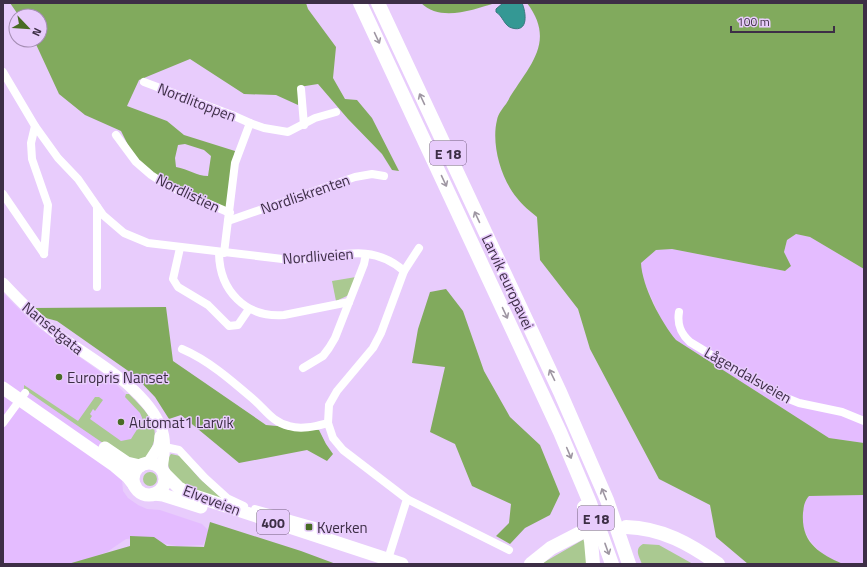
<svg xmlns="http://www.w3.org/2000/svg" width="867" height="567" font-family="'Titillium Web',sans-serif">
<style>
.built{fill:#e4bcff}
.green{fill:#aac991}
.forest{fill:#81aa5d;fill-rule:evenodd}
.water{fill:#349894;stroke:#37787d}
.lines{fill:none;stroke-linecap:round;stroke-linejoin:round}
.minor{stroke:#fff;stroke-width:8}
.secondary{stroke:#fff;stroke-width:11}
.trunk{stroke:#fff;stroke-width:13}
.motorway{stroke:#fff;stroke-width:14}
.oneway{stroke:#9e96a2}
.poi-dot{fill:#486b24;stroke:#e8ccfc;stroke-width:1.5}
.labels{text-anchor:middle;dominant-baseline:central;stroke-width:3;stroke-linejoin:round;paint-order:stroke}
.shield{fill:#e8ccfc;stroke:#705d7d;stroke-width:1}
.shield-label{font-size:14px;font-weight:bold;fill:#3d2e46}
.street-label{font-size:15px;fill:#3d2e46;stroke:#e8ccfc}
.poi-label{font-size:15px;fill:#3d2e46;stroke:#e8ccfc;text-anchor:start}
</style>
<rect width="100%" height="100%" fill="#e8ccfc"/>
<!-- built -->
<g class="built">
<polygon points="796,234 810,237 864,269 864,443 829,438 675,340 665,328 641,275 641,263 656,250 672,249 785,271 790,266 784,252 787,239"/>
<polygon points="3,293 36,326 113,381 149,418 122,479 123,491 128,498 138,505 147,509 160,510 202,524 208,530 208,534 203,545 177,546 137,538 126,539 107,552 72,564 3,564"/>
<polygon points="864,495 864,564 843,564 822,554 811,542 802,527 804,502 809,496"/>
</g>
<!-- green -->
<g class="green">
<polygon points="356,277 349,295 336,301 332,281"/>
<path d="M24 385 78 421 95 397H99L103 400 95 411 93 409 90 414 92 416 90 419 121 441 131 439 143 420 140 413 125 397 126 394H129C145 410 164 427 150 451 147 456 145 459 139 461L116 452 24 389Z"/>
<path d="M171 454 180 456 200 479 223 499C211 495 196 492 185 486 175 481 162 464 171 454Z"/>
<circle cx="150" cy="479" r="7"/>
<polygon points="586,538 587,564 541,564"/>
<path d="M643 544 659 545 693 564H642C639 556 634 549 643 544Z"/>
</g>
<!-- forest -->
<g class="forest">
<path d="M10 3H306L308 9 336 47 333 78 345 99 357 100 372 118 399 171 392 170 382 154 348 119 318 84 299 87 298 105 276 95 244 94 190 59 139 80 127 106 167 121 184 135 235 151 227 210 156 178 135 159 121 131 85 115 59 94 34 40H40V16H19ZM185 144 204 150 211 156 208 176C197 176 188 169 176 167L175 158 178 145Z"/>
<path d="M421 3H495C473 10 440 22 421 3Z"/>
<path d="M527 3H864V269L810 237 796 234 787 240 784 252 791 266 785 271 672 249 656 250 641 263C642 286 661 322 676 340L829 438 864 443V495L809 496C804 502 804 506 803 513 801 543 819 553 843 564H748L716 537 710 505 659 479 590 349 578 309 540 260 537 217C530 211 522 205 517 198 501 179 491 144 497 120 498 114 503 108 506 104 526 68 558 44 527 3Z"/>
<polygon points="446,289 463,311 484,371 510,417 540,445 560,494 550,515 525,528 510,544 496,536 509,523 511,504 472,486 455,444 430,432 445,367 412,363 418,329 430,292"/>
<polygon points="166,307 173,361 266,425 319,430 326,444 333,454 327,461 307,450 239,463 181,415 169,419 155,397 134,375 57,321 42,317 32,308"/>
<polygon points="210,522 301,551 336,564 68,564 130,546 130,536 154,537 167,546 204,547"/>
</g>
<!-- water -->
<path class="water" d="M503 3H522C526 12 529 33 512 28 504 26 503 16 496 12V9Z"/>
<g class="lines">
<!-- minor -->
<g class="minor">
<polyline points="3,72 35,126 31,143 32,159 48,205 44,254"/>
<polyline points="144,82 232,115 250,123"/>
<polyline points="301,89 304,125"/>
<path d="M35 126 58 158 78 179 103 215 124 233 148 243 291 260C332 260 368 239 404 271"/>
<polyline points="116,135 136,162 151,175 168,186 230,213"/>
<polyline points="3,194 44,254"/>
<polyline points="97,207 97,287"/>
<polyline points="228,221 355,177 372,174 384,176"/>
<polyline points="180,248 173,279 178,287 208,305 229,326 238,325 249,309"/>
<path d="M219 252C219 291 246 318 284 315L349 302"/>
<polyline points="224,253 235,163 250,123 264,128 288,132 315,118 336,112"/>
<path d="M679 312C677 324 680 333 690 342L774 393 799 403 842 412 864 421"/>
<path d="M182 349C208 360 231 380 253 399 265 409 272 422 289 426 302 430 316 426 328 423"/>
<polyline points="303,368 323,356 329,348 335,338 364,264 366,254"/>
<polyline points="3,423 25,393"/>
<polyline points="160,446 179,450 205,478 227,498 244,506"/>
<polyline points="407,499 509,550"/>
<polyline points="255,509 322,528"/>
<polyline points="388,559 407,499 343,450 333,438 328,423 329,405 337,391 373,348 381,333 404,271 419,248"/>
</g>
<!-- secondary -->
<g class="secondary">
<path d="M3 283C19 300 35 317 53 331 88 358 144 385 161 427 167 441 164 455 162 469"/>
<polyline points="148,463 159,446 160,436"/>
</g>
<!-- trunk -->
<g class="trunk">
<polyline points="3,388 115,466 128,477 135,486"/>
<polyline points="105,448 127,463 140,466"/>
<circle cx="149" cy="479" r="16"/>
<polyline points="164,473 179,488 192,495 402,564"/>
<polyline points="154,494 163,495 201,507"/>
</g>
<!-- motorway -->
<g class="motorway">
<polyline points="360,3 560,432 590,503 612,564"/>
<polyline points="378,3 560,392 607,500 629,564"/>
<polyline points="584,507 591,541 593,564"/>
<path d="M626 527C662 528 690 544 718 564"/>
<polyline points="531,564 551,548 584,531"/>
</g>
</g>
<!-- one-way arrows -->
<defs><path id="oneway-shaft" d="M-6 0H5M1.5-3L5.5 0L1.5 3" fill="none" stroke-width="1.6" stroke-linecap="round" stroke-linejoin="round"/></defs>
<g class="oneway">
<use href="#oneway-shaft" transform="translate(377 38) rotate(65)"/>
<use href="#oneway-shaft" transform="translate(422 99) rotate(-115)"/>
<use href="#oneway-shaft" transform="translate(444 181) rotate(65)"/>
<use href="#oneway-shaft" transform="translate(477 217) rotate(-115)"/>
<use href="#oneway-shaft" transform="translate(505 313) rotate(65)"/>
<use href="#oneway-shaft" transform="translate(552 375) rotate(-116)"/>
<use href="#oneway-shaft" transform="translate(569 453) rotate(67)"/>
<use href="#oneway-shaft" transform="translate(604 494) rotate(-112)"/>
<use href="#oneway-shaft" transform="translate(607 549) rotate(70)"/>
</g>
<!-- markers -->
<g class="poi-dot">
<circle cx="59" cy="377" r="4"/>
<circle cx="121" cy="422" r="4"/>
<rect x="305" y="523" width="8" height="8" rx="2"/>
</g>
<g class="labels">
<!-- shield labels -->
<g class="shield">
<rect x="430" y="141" width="36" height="24" rx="3"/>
<rect x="578" y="506" width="36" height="24" rx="3"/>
<rect x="257" y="510" width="32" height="24" rx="3"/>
</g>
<g class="shield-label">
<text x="448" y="153">E 18</text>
<text x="596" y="518">E 18</text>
<text x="273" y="522">400</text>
</g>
<!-- street labels -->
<g class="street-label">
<text transform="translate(197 102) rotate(21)">Nordlitoppen</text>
<text transform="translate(188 193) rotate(26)">Nordlistien</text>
<text transform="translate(305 194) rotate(-19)">Nordliskrenten</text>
<text transform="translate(318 256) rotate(-4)">Nordliveien</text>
<text transform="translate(508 282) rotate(65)">Larvik europavei</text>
<text transform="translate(53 328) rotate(39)">Nansetgata</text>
<text transform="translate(748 375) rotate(30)">Lågendalsveien</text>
<text transform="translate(212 500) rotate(21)">Elveveien</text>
</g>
<!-- poi labels -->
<g class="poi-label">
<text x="67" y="377">Europris Nanset</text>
<text x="129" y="422">Automat1 Larvik</text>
<text x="317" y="527">Kverken</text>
</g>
</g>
<!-- border -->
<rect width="867" height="567" fill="none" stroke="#3d2e46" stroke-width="8"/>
<!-- north arrow -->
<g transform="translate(28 28) rotate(115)"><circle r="19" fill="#e8ccfc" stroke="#a48db3"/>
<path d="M0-3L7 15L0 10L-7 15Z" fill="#486b24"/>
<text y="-6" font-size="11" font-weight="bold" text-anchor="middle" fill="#3d2e46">N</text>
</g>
<!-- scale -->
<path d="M731 26v6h103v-6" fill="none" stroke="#3d2e46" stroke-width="2"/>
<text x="737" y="26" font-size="12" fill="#3d2e46" stroke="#e8ccfc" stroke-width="3" paint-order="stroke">100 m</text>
</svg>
